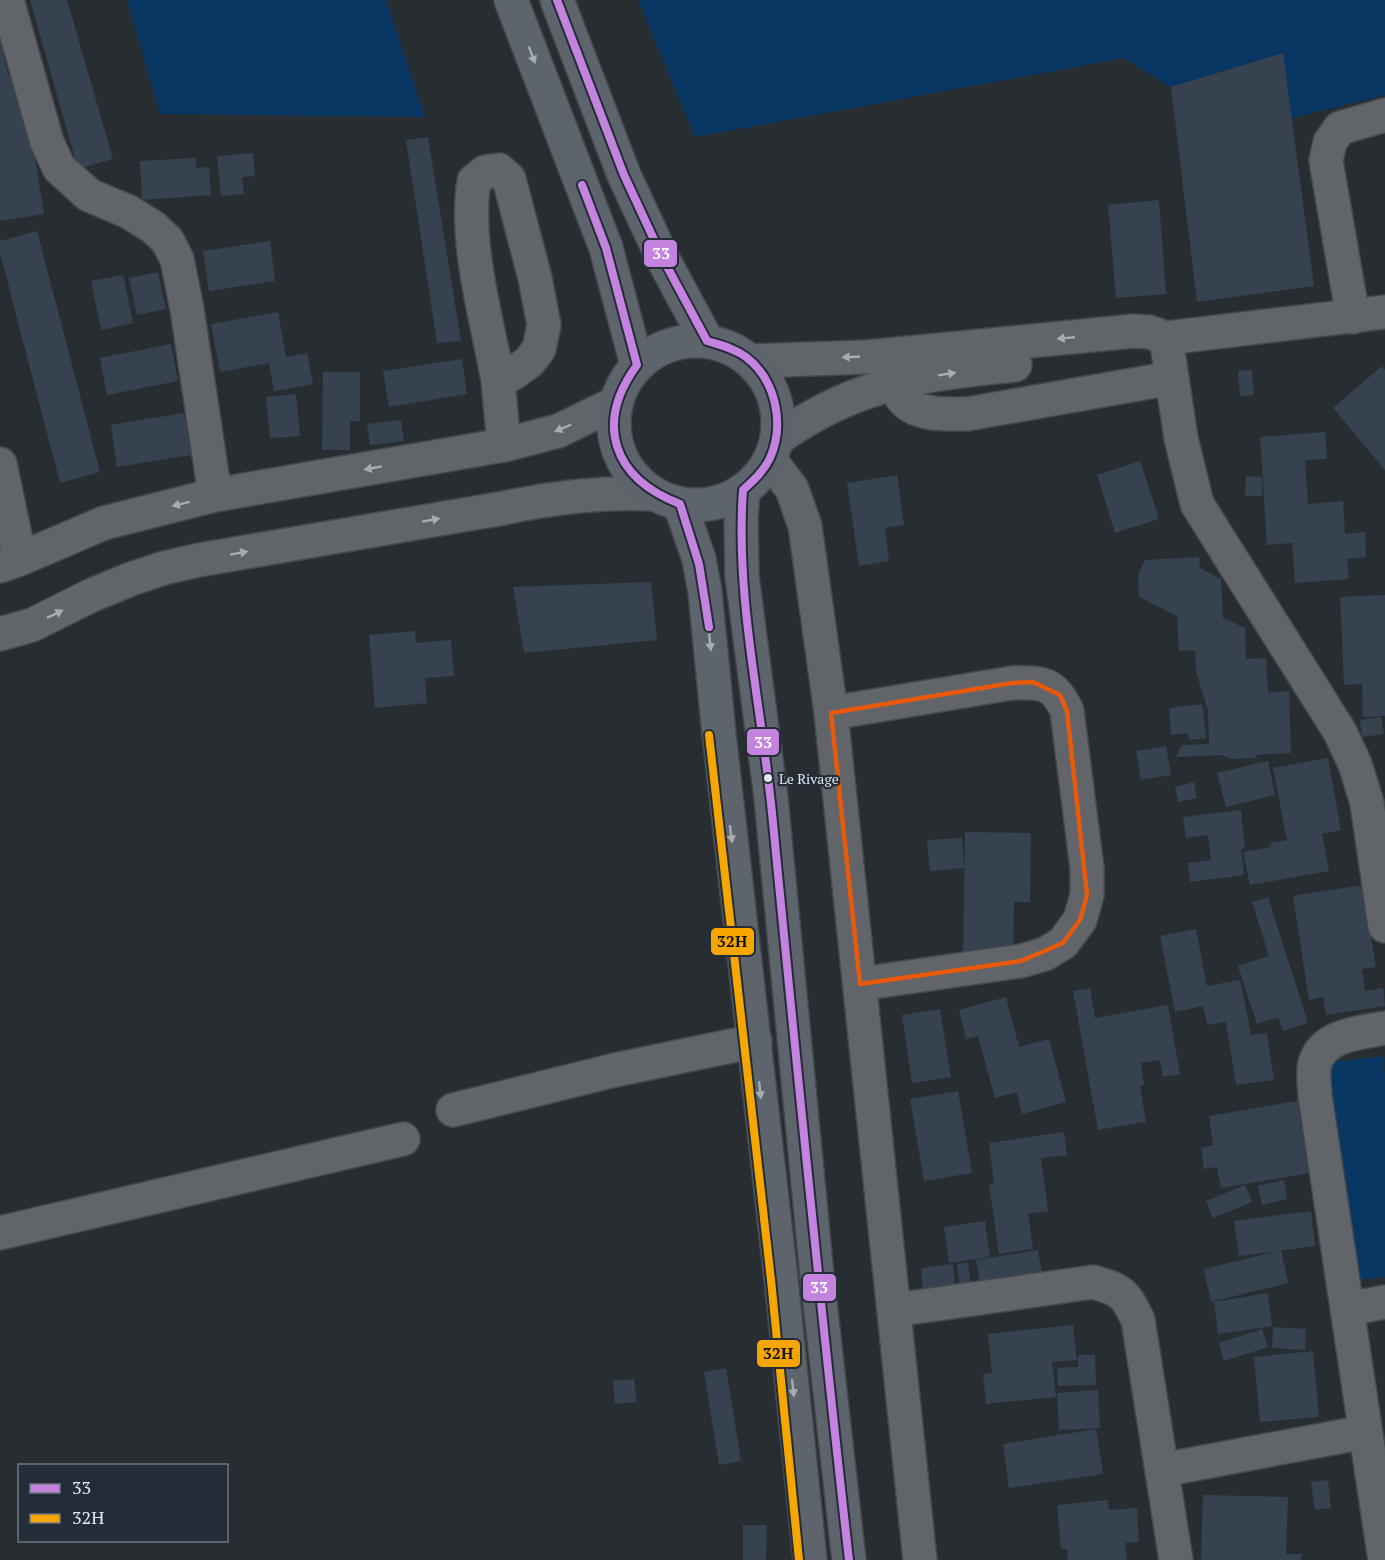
<svg xmlns="http://www.w3.org/2000/svg" width="1385" height="1560" font-family="'PT Serif',serif">
<style>
.green{fill:#083764}
.building{fill:#364250}
.lines{fill:none;stroke-linecap:round;stroke-linejoin:round}
.minor-casing{stroke:#44484d;stroke-width:36}
.major-casing{stroke:#44484d;stroke-width:36}
.minor{stroke:#616569;stroke-width:33}
.major{stroke:#5e646b;stroke-width:33}
.bus-1-casing{stroke:#232c37;stroke-width:12}
.bus-2-casing{stroke:#232c37;stroke-width:12}
.bus-1{stroke:#c483df;stroke-width:8}
.bus-2{stroke:#f7a600;stroke-width:8}
.oneway{fill:#a7adb4}
.oneway2{fill:#a8adb3}
.marked{fill:none;stroke:#e8590c;stroke-width:4.5;stroke-linejoin:round}
.bus-dot{fill:#e2e8ef;stroke:#232c37;stroke-width:2}
.labels{text-anchor:middle;dominant-baseline:central;stroke-width:4.5;stroke-linejoin:round;paint-order:stroke}
.bus-label{font-size:14px;fill:#e2e8ef;stroke:#232c37;text-anchor:start}
.line-badge{stroke:#232c37;stroke-width:2}
.badge-label{font-size:16px;text-anchor:middle;font-weight:bold;fill:#fff}
.pale-badge-label{font-size:16px;text-anchor:middle;font-weight:bold;fill:#111}
</style>
<rect width="100%" height="100%" fill="#282d32"/>
<!-- green -->
<g class="green">
<polygon points="127,0 386,0 425,117 160,114"/>
<polygon points="638,0 1385,0 1385,95 1292,118 1283,53 1171,87 1124,58 695,137"/>
<polygon points="1383,1056 1385,1079 1385,1277 1353,1281 1326,1063"/>
</g>
<!-- building -->
<g class="building">
<polygon points="30,0 67,0 113,159 78,169"/>
<polygon points="0,38 8,75 21,73 44,214 0,221"/>
<polygon points="1283,53 1314,286 1197,302 1171,87"/>
<polygon points="428,137 461,341 437,343 406,140"/>
<polygon points="253,153 255,176 242,177 244,194 221,196 217,156"/>
<polygon points="196,158 196,168 209,167 211,195 142,200 140,161"/>
<polygon points="1159,200 1166,294 1116,298 1108,205"/>
<polygon points="37,231 100,472 60,483 0,253 0,241"/>
<polygon points="270,241 275,281 209,291 203,251"/>
<polygon points="158,272 166,309 137,315 129,278"/>
<polygon points="123,275 133,323 101,330 91,281"/>
<polygon points="278,312 286,357 307,353 313,384 274,391 269,363 220,372 211,324"/>
<polygon points="171,344 178,381 107,395 100,358"/>
<polygon points="462,359 467,394 389,407 383,371"/>
<polygon points="1382,366 1385,370 1385,470 1333,408"/>
<polygon points="1252,370 1254,395 1240,396 1238,371"/>
<polygon points="323,372 360,372 360,421 350,421 350,450 322,450"/>
<polygon points="296,394 300,436 270,438 266,397"/>
<polygon points="184,413 191,455 117,467 111,425"/>
<polygon points="401,420 404,441 370,445 367,424"/>
<polygon points="1325,432 1327,459 1305,460 1308,504 1343,501 1345,534 1365,532 1366,557 1347,559 1349,579 1295,583 1292,543 1267,545 1260,437"/>
<polygon points="1140,461 1159,519 1115,533 1097,475"/>
<polygon points="897,475 904,525 885,528 889,561 859,566 847,483"/>
<polygon points="1246,476 1262,477 1262,496 1245,496"/>
<polygon points="1199,557 1200,568 1221,579 1223,618 1245,628 1246,659 1266,658 1268,693 1289,691 1291,753 1254,755 1259,758 1231,759 1222,755 1176,757 1182,745 1209,744 1208,710 1196,672 1195,650 1179,651 1177,616 1139,597 1138,575 1145,560"/>
<polygon points="651,582 657,640 524,653 513,587"/>
<polygon points="1385,595 1385,716 1363,717 1362,684 1344,685 1340,597"/>
<polygon points="415,631 416,643 451,640 454,676 425,678 427,703 375,708 369,635"/>
<polygon points="1202,704 1206,738 1189,740 1188,733 1171,735 1169,708"/>
<polygon points="1381,717 1384,734 1362,737 1360,720"/>
<polygon points="1166,746 1171,775 1141,780 1136,751"/>
<polygon points="1328,758 1341,830 1322,834 1329,871 1250,885 1243,852 1271,847 1270,843 1287,840 1273,768"/>
<polygon points="1268,761 1275,795 1226,807 1217,773"/>
<polygon points="1194,782 1197,798 1178,802 1175,787"/>
<polygon points="1241,810 1245,848 1241,849 1244,875 1190,882 1188,863 1211,860 1208,835 1186,838 1183,817"/>
<polygon points="965,832 1031,833 1030,902 1014,902 1013,960 963,960"/>
<polygon points="962,838 964,868 930,871 927,840"/>
<polygon points="1362,885 1376,967 1362,969 1365,991 1383,988 1385,1006 1326,1015 1323,997 1309,1000 1293,896"/>
<polygon points="1268,897 1308,1023 1283,1031 1278,1017 1257,1024 1238,966 1269,956 1252,902"/>
<polygon points="1196,929 1207,986 1240,980 1251,1034 1242,1036 1267,1033 1274,1080 1236,1085 1226,1022 1207,1025 1203,1006 1175,1012 1160,936"/>
<polygon points="1090,988 1095,1018 1168,1005 1180,1074 1163,1077 1160,1060 1141,1063 1144,1085 1140,1086 1146,1122 1098,1130 1073,991"/>
<polygon points="1006,997 1019,1047 1049,1039 1066,1102 1022,1114 1017,1092 995,1098 978,1036 966,1039 959,1010"/>
<polygon points="940,1009 951,1077 912,1083 902,1015"/>
<polygon points="958,1091 972,1173 924,1181 910,1099"/>
<polygon points="1297,1101 1309,1173 1221,1188 1217,1167 1204,1169 1201,1148 1213,1145 1209,1116"/>
<polygon points="1064,1132 1067,1155 1041,1158 1048,1211 1028,1214 1033,1249 999,1254 989,1184 994,1183 989,1143"/>
<polygon points="1284,1180 1287,1199 1262,1205 1258,1186"/>
<polygon points="1245,1185 1252,1202 1213,1218 1206,1201"/>
<polygon points="1311,1211 1315,1246 1239,1256 1234,1221"/>
<polygon points="985,1221 990,1257 949,1263 944,1227"/>
<polygon points="1038,1250 1044,1286 982,1296 976,1260"/>
<polygon points="1281,1250 1288,1283 1211,1302 1204,1269"/>
<polygon points="968,1263 972,1293 961,1294 957,1264"/>
<polygon points="953,1264 955,1289 923,1292 921,1268"/>
<polygon points="1268,1293 1272,1326 1218,1334 1214,1302"/>
<polygon points="1073,1325 1077,1360 1052,1362 1056,1397 986,1404 983,1374 992,1373 988,1334"/>
<polygon points="1273,1327 1306,1329 1305,1350 1272,1348"/>
<polygon points="1262,1329 1268,1347 1224,1361 1219,1343"/>
<polygon points="1313,1351 1319,1417 1260,1422 1254,1357"/>
<polygon points="1078,1355 1095,1355 1096,1385 1058,1386 1057,1368 1078,1367"/>
<polygon points="726,1368 741,1461 719,1465 704,1372"/>
<polygon points="634,1379 637,1402 615,1404 613,1381"/>
<polygon points="1098,1390 1100,1428 1059,1430 1057,1393"/>
<polygon points="1096,1429 1103,1474 1009,1488 1003,1444"/>
<polygon points="1328,1480 1331,1508 1315,1510 1311,1482"/>
<polygon points="1203,1495 1288,1497 1286,1554 1302,1554 1301,1560 1201,1560"/>
<polygon points="1108,1500 1109,1510 1137,1508 1139,1542 1125,1543 1127,1560 1068,1560 1067,1549 1061,1549 1057,1505"/>
<polygon points="743,1525 767,1525 766,1560 743,1560"/>
</g>
<g class="lines">
<defs>
<g id="minor">
<polyline points="7,0 47,142 59,168 89,195 129,212 153,227 167,240 177,259 187,309 215,495"/>
<polyline points="1353,317 1326,161 1330,142 1340,128 1385,115"/>
<polyline points="1166,338 1181,438 1197,504 1340,732 1355,764 1367,803 1385,926"/>
<polyline points="751,361 867,357 1134,331 1149,332 1166,338 1385,312"/>
<path d="M893 365C895 376 895 389 902 398 915 416 947 414 967 414L1172 378"/>
<path d="M498 380C487 320 464 242 474 181L485 172 499 170 509 179 535 278 544 325 539 349 529 362 512 374 498 380 504 445"/>
<path d="M777 439C808 417 842 399 879 388 922 374 970 370 1015 365"/>
<polyline points="770,460 792,489 805,526 831,713 920,1560"/>
<polyline points="0,464 20,559"/>
<polyline points="0,566 20,559 104,523 215,495 504,445 558,431 616,403"/>
<path d="M0 634 32 625 92 595 131 579 164 568 199 560 504 508C555 497 602 492 653 494"/>
<path d="M831 713 1012 683C1042 682 1054 682 1067 711L1087 868V895L1080 920 1063 943 1045 954 1021 961 860 984"/>
<polyline points="453,1110 615,1070 755,1041"/>
<polyline points="0,1233 403,1139"/>
<polyline points="1348,1309 1385,1302"/>
<path d="M895 1310 1093 1282C1122 1290 1125 1293 1138 1320L1176 1560"/>
<polyline points="1162,1470 1365,1432"/>
<path d="M1385 1560 1315 1096C1315 1087 1312 1072 1315 1063 1324 1034 1360 1033 1385 1028"/>
</g>
<g id="major">
<polyline points="511,0 606,248 637,365"/>
<polyline points="557,0 624,175 663,259 707,341"/>
<circle cx="696" cy="423" r="82"/>
<polyline points="743,490 741,519 742,576 771,798 817,1276 849,1560"/>
<polyline points="680,504 699,559 705,592 719,734 781,1279 810,1560"/>
</g>
</defs>
<!-- minor casing -->
<use href="#minor" class="minor-casing"/>
<!-- major casing -->
<use href="#major" class="major-casing"/>
<!-- minor -->
<use href="#minor" class="minor"/>
<!-- major -->
<use href="#major" class="major"/>
<defs>
<g id="bus-1">
<path d="M557 0 624 175 663 259 707 341C720 345 734 348 746 357 776 380 785 424 770 458 764 471 753 481 743 490 735 602 763 712 773 823 797 1069 821 1315 849 1560"/>
<path d="M582 185 606 248 637 365C594 424 613 478 680 504L699 564 709 627"/>
</g>
<polyline id="bus-2" points="709,735 771,1280 799,1560"/>
</defs>
<!-- bus-1 casing -->
<use href="#bus-1" class="bus-1-casing"/>
<!-- bus-2 casing -->
<use href="#bus-2" class="bus-2-casing"/>
<!-- bus-1 -->
<use href="#bus-1" class="bus-1"/>
<!-- bus-2 -->
<use href="#bus-2" class="bus-2"/>
</g>
<!-- one-way arrows -->
<defs><path id="oneway-solid" d="M-6-.8H1V-3.2L6.5 0L1 3.2V.8H-6Z" transform="scale(1.5)"/></defs>
<g class="oneway">
<use href="#oneway-solid" transform="translate(532 55) rotate(69)"/>
<use href="#oneway-solid" transform="translate(710 642) rotate(84)"/>
<use href="#oneway-solid" transform="translate(731 834) rotate(83)"/>
<use href="#oneway-solid" transform="translate(760 1090) rotate(84)"/>
<use href="#oneway-solid" transform="translate(793 1388) rotate(84)"/>
</g>
<g class="oneway2">
<use href="#oneway-solid" transform="translate(1066 338) rotate(175)"/>
<use href="#oneway-solid" transform="translate(851 357) rotate(178)"/>
<use href="#oneway-solid" transform="translate(947 374) rotate(-9)"/>
<use href="#oneway-solid" transform="translate(563 428) rotate(157)"/>
<use href="#oneway-solid" transform="translate(373 468) rotate(170)"/>
<use href="#oneway-solid" transform="translate(181 504) rotate(166)"/>
<use href="#oneway-solid" transform="translate(431 520) rotate(-10)"/>
<use href="#oneway-solid" transform="translate(239 553) rotate(-10)"/>
<use href="#oneway-solid" transform="translate(55 614) rotate(-26)"/>
</g>
<!-- marked area -->
<path class="marked" d="M1033 682 1060 695 1067 711 1087 895 1080 920 1063 943 1021 961 860 984 831 713 1012 683Z"/>
<!-- markers -->
<circle class="bus-dot" cx="768" cy="778" r="5"/>
<g class="labels">
<!-- bus labels -->
<g class="bus-label">
<text x="779" y="778">Le Rivage</text>
</g>
</g>
<g class="line-badge">
<rect x="643" y="239" width="35" height="29" rx="6" fill="#c483df"/>
<rect x="746" y="728" width="34" height="28" rx="6" fill="#c483df"/>
<rect x="710" y="927" width="45" height="29" rx="6" fill="#f7a600"/>
<rect x="802" y="1273" width="35" height="29" rx="6" fill="#c483df"/>
<rect x="756" y="1339" width="45" height="29" rx="6" fill="#f7a600"/>
</g>
<g class="badge-label">
<text x="661" y="259">33</text>
<text x="763" y="748">33</text>
<text x="819" y="1293">33</text>
</g>
<g class="pale-badge-label">
<text x="732" y="947">32H</text>
<text x="778" y="1359">32H</text>
</g>
<!-- legend -->
<rect x="18" y="1464" width="210" height="78" fill="#232c37" stroke="#6f7781" stroke-width="1.5"/>
<rect x="30" y="1484" width="30" height="9" fill="#c483df" stroke="#6f7781" stroke-width="1.5"/>
<text x="72" y="1494" font-size="18" fill="#e2e8ef">33</text>
<rect x="30" y="1514" width="30" height="9" fill="#f7a600" stroke="#6f7781" stroke-width="1.5"/>
<text x="72" y="1524" font-size="18" fill="#e2e8ef">32H</text>
</svg>
